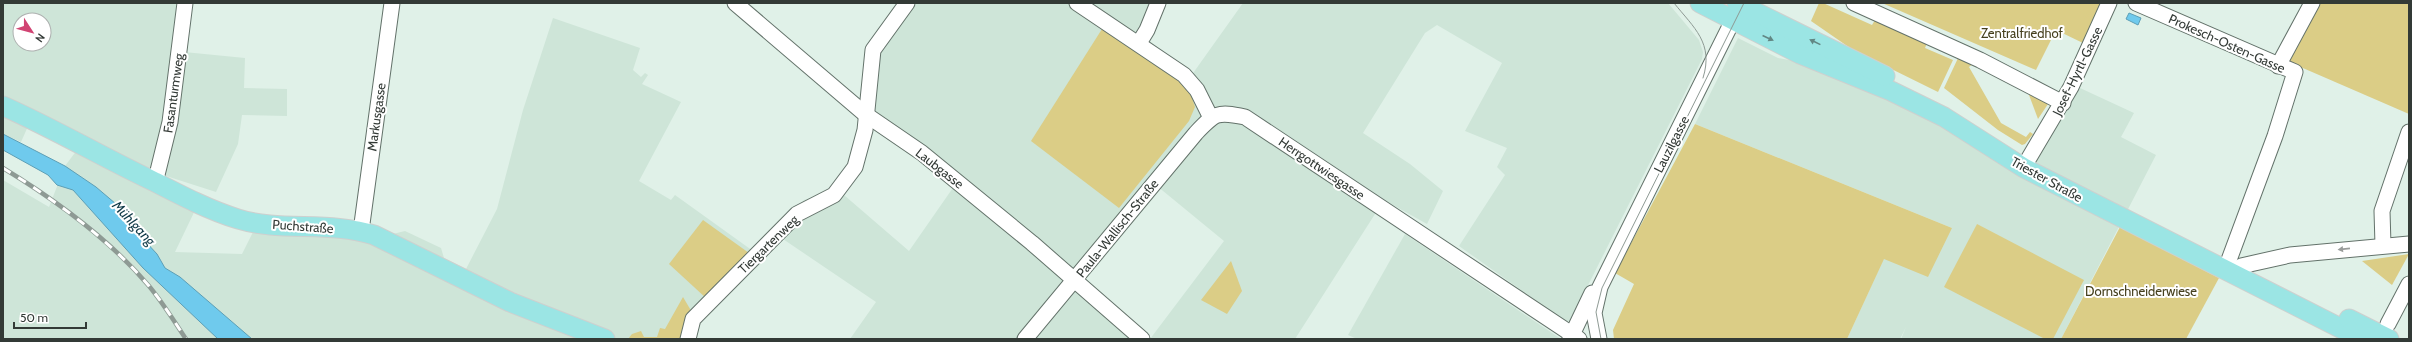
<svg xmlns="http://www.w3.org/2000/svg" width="2412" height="342" font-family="Cabin,sans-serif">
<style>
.built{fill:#cee5d8;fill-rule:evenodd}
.green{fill:#dbcd86}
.water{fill:#6fcaed;stroke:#5d9fb6}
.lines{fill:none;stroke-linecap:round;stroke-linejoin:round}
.minor-casing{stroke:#63726a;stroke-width:17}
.major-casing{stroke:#ced0cf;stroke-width:21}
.minor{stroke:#fff;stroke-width:15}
.major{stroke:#9be5e4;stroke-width:19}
.tram{stroke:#8e9a94;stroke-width:1}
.rail-casing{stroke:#8e9a94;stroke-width:4.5}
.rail{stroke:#fff;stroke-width:3;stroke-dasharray:9;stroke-linecap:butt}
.oneway{fill:#628784}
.oneway2{fill:#999c9a}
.labels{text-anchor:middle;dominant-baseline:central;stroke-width:4;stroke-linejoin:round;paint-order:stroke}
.park-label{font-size:13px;fill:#453f1d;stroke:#fff}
.street-label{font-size:13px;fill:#333a36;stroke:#fff}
.water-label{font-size:14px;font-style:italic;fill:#0f3947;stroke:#fff}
</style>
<rect width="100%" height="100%" fill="#e0f1e8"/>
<!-- built -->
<g class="built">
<path d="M3 3H180L174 51 245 58 244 88 287 89V116L242 115 238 144 216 192 163 175 199 202 175 252 242 254 255 228 364 241 405 231 441 248 444 258 466 269 497 209 523 110 553 18 640 48 633 70 641 77 645 73 648 75 642 84 681 102 639 181 671 200 675 195 753 251 804 200 837 189 909 251 957 182 865 114 873 54 907 3H1153L1146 20 1137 30 1191 76 1243 3H1668L1699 40 1703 52 1702 59 1570 321H1565L1459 246 1505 175 1497 167 1507 148 1465 131 1502 63 1437 25 1425 33 1363 133 1410 164 1443 191 1427 224 1384 200 1295 339H1150L1224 241 1157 186 1082 279 1149 339H850L876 302 780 237 692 321 688 339H3V180L49 207 65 166 77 150 29 124 21 142 3 134ZM20 20H44V44H20Z"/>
<polygon points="1738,38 1778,58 1795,61 1871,89 1976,143 2007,169 2022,176 2080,88 2134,113 2121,137 2156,155 2061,339 1901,339 1906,327 1900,339 1847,339 1884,258 1952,228 1695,124"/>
<polygon points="1405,234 1561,339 1357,339 1348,335"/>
</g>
<!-- green -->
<g class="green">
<polygon points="1819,3 1823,3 1872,25 1875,20 1927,43 1925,48 1953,60 1938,92 1853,50 1811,21"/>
<polygon points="1882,3 2103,3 2085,44 2056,30 2036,70"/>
<polygon points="2320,3 2409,3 2409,114 2289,62"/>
<polygon points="1102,29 1180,81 1190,91 1195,107 1189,121 1119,208 1031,141"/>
<polygon points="1959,56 1974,63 1969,67 2001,123 2026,137 2030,132 2033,134 2025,144 2022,145 1998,130 1944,88"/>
<polygon points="2031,92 2050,101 2038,119 2029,95"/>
<polygon points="1695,124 1952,228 1928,277 1884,259 1847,339 1614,339 1613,330 1634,284 1615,273"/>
<polygon points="703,220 749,253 707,299 669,264"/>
<polygon points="1977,224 2084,280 2053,339 2045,339 1944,287"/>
<polygon points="2120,227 2219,278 2186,339 2061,339"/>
<polygon points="2409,254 2392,285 2362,261"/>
<polygon points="1231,261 1242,291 1227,314 1201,300"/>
<polygon points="683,297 693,314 681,338 628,339 632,334 641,331 644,337 657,337 660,328 665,329"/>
</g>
<!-- water -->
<g class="water">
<polygon points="2129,13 2141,18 2138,25 2126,19"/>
<polygon points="3,134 65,166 96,187 116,204 132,227 157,254 165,268 180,277 252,339 218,339 143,268 73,190 57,185 48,175 3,150"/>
</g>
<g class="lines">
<defs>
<g id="minor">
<polyline points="735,3 865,114 922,153 1032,243 1142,339"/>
<polyline points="1077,3 1184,75 1197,90 1211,118"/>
<polyline points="1854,3 1980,60 2063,103"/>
<polyline points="2136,3 2295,72 2275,136 2229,260"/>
<polyline points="1139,43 1147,30 1158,3"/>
<polyline points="2278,66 2312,3"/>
<polyline points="2029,158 2071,87 2109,3"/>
<polyline points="155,183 170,122 185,3"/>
<polyline points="361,231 392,3"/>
<polyline points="2383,245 2382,211 2409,132"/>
<polyline points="2241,266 2290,255 2409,244"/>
<polyline points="2388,324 2409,284"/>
<polyline points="688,339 693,319 797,214 834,195 855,167 865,130 873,50 907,3"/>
<path d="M1025 339 1196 133C1215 113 1217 111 1245 117L1579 339"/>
<polyline points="1570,339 1592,293"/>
<polyline points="1599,339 1594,313 1600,287 1738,10"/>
</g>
<g id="major">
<polyline points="1700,3 1800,54 1891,91 1944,117 2024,168 2362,339"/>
<polyline points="1737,3 1885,76"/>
<path d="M3 106C55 129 104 158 155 182 182 196 209 210 238 219 280 232 330 221 374 235L510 302 605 339"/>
<polyline points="2349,319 2389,339"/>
</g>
</defs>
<!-- minor casing -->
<use href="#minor" class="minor-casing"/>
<!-- major casing -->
<use href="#major" class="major-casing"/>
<!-- minor -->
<use href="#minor" class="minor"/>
<!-- major -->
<use href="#major" class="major"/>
<!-- tram -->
<g class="tram">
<path d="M1674 3C1694 28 1714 43 1703 78"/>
<polyline points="1601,339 1596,312 1602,288 1744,3"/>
</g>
<defs>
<path id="rail" d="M3 168C54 199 111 241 149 286 163 303 174 321 186 339"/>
</defs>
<!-- rail casing -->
<use href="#rail" class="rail-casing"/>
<!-- rail -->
<use href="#rail" class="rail"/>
</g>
<!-- one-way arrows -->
<defs><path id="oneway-solid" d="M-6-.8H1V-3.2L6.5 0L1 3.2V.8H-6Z"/></defs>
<g class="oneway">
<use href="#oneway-solid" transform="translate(1768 38) rotate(25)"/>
<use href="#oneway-solid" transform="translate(1815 42) rotate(-154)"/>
</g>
<use class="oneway2" href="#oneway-solid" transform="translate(2344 249) rotate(174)"/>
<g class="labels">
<!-- park labels -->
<g class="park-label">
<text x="2022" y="33">Zentralfriedhof</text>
<text x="2141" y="291">Dornschneiderwiese</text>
</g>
<!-- street labels -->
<g class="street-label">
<text transform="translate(2227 43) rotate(24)">Prokesch-Osten-Gasse</text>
<text transform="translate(2077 71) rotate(-64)">Josef-Hyrtl-Gasse</text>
<text transform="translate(173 93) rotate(-82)">Fasanturmweg</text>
<text transform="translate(376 117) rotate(-82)">Markusgasse</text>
<text transform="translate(1671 144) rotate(-63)">Lauzilgasse</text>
<text transform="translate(940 168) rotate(38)">Laubgasse</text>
<text transform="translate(1322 168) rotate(34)">Herrgottwiesgasse</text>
<text transform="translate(2047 179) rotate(29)">Triester Straße</text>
<text transform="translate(303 226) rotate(4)">Puchstraße</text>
<text transform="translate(1117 228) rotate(-51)">Paula-Wallisch-Straße</text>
<text transform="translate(768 244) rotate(-44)">Tiergartenweg</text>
</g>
<!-- water labels -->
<g class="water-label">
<text transform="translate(134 223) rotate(47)">Mühlgang</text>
</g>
</g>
<!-- border -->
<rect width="2412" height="342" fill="none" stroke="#333a36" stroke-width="8"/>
<!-- north arrow -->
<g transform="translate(32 32) rotate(126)"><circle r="19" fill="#ffffff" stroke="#adb0af"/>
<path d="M0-3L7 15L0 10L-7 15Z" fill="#d14372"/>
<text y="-6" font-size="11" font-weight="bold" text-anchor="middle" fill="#333a36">N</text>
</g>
<!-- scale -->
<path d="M14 322v6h72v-6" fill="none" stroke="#333a36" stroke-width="2"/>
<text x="20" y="322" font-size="12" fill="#333a36" stroke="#ffffff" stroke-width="3" paint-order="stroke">50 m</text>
</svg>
